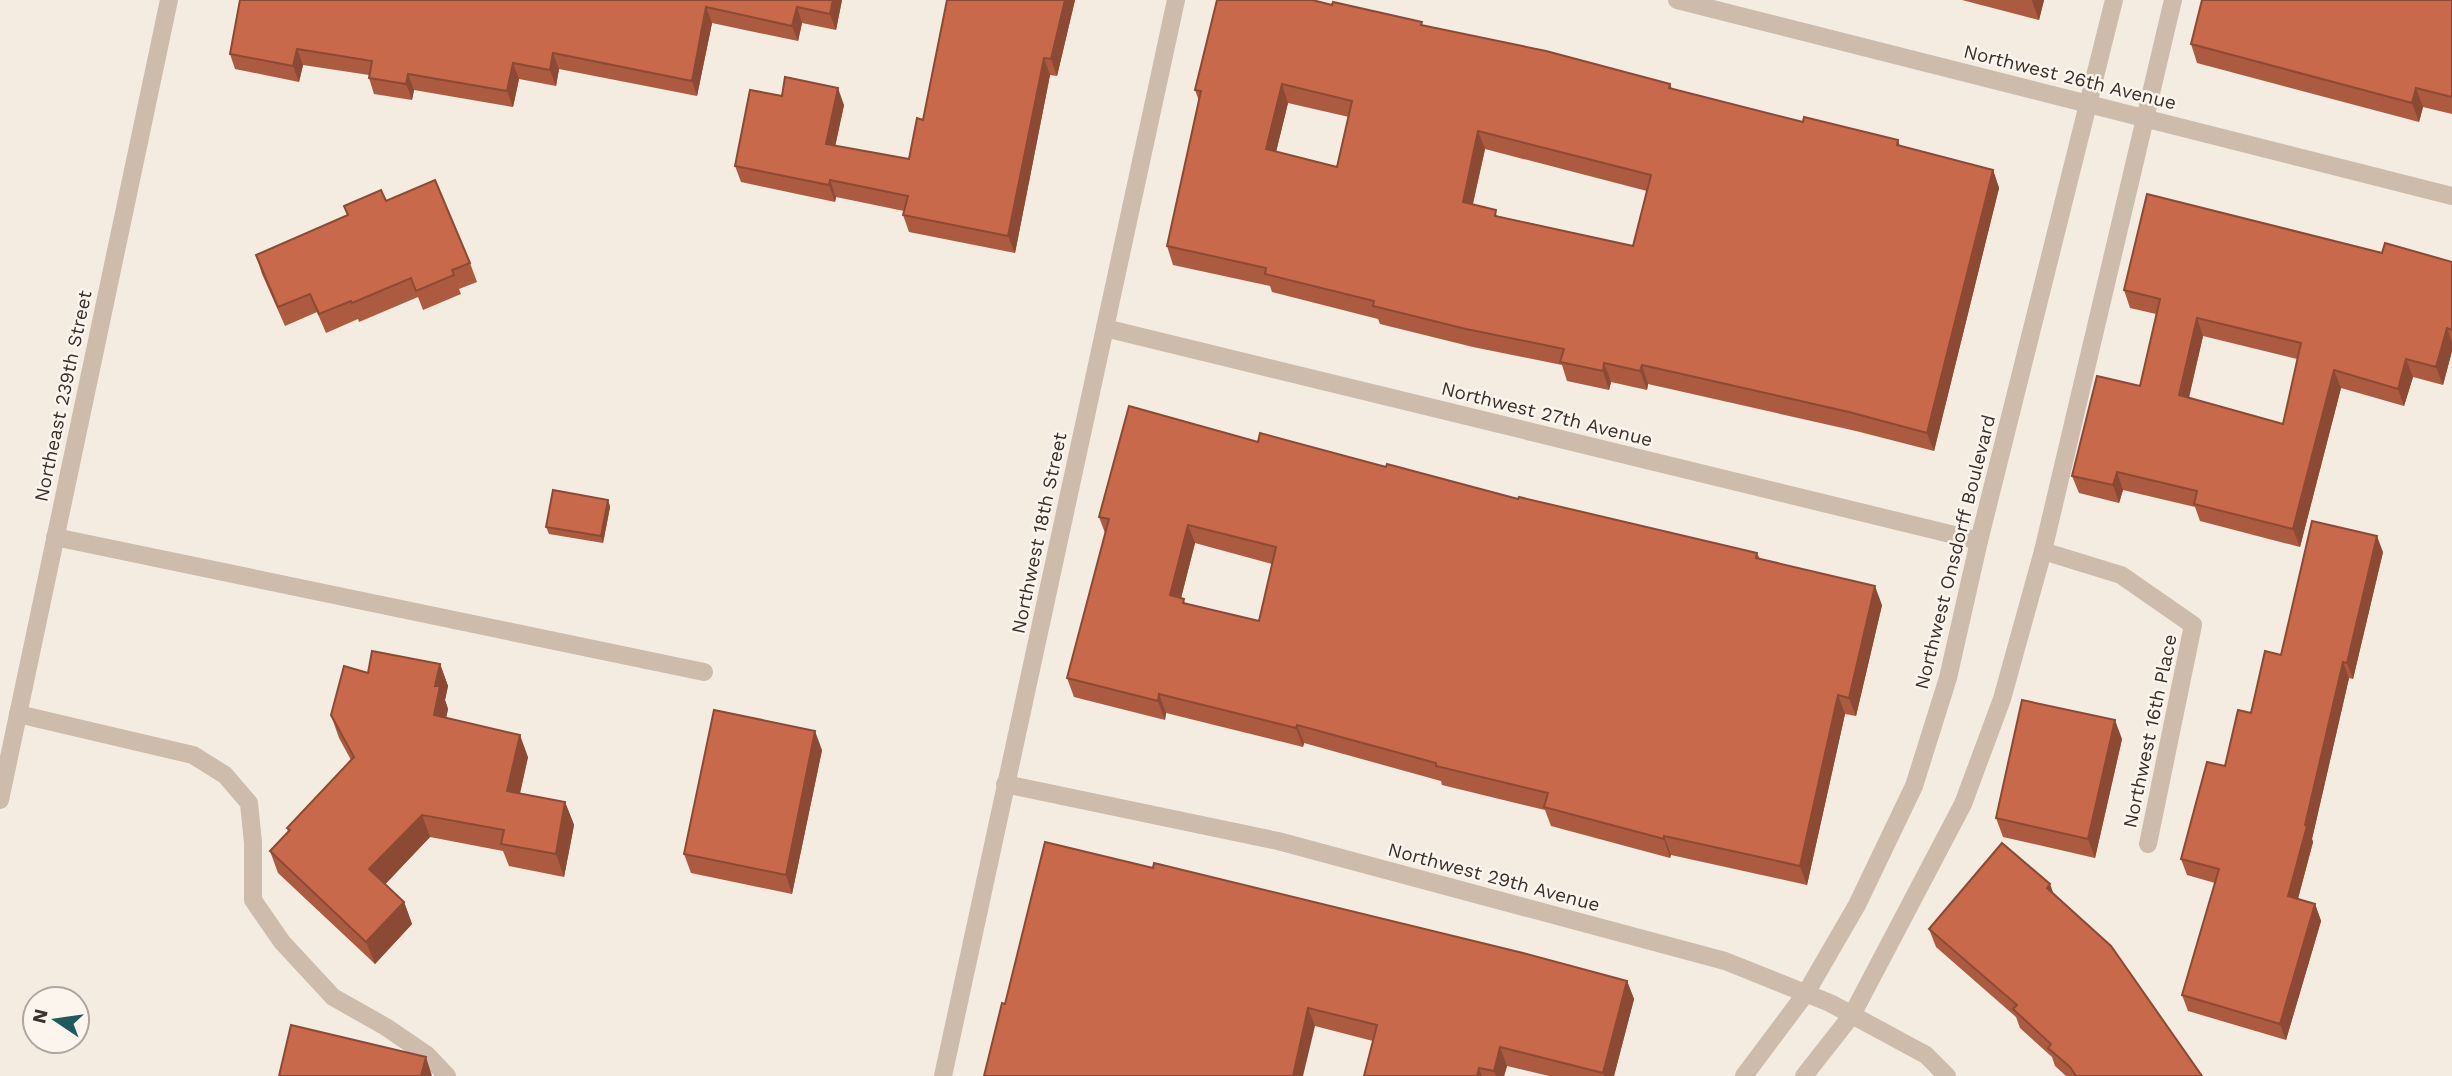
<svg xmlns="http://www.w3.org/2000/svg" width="2452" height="1076" font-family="'Work Sans',sans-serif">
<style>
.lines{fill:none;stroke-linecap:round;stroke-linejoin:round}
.minor{stroke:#cdbbac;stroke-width:18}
.wall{fill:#ac5a40;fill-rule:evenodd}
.shaded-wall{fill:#8c4a34}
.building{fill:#c8694b;stroke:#8c4a34;stroke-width:2;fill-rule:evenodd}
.labels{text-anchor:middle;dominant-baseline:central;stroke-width:5;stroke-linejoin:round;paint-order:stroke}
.street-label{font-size:19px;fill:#3b302b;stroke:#fbf5ee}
</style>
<rect width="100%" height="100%" fill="#f4ebe1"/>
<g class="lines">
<!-- minor -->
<g class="minor">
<polyline points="1677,0 2452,196"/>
<polyline points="1105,328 1979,541"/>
<polyline points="55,537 704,672"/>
<polyline points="2043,551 2121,575 2193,625 2148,844"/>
<polyline points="18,714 193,755 225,775 249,803 253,843 253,900 282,942 333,997 386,1027 427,1055 447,1076"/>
<polyline points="1005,784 1278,841 1725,961 1830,1003 1926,1055 1947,1076"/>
<polyline points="0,800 169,0"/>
<polyline points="943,1076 1176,0"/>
<polyline points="1744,1076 1806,993 1857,905 1914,786 1948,678 1979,541 2114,0"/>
<polyline points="1804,1076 1852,1015 1963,804 2002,699 2043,551 2173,0"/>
</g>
</g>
<!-- wall -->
<g class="wall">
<polygon points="240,0 842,0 836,30 802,23 798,41 712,23 697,96 559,69 556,86 519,79 513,107 414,90 412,100 374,94 369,78 369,75 303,65 299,82 235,69 230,54"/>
<polygon points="947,0 1075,0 1057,76 1050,75 1015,253 909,232 903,215 904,211 836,197 835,202 741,182 735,166 782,96 844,105 835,146 909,159 923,120"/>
<polygon points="1962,0 2044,0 2039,20"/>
<polygon points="2452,0 2452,114 2423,107 2419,122 2197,63 2191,44"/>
<path d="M1423 25 1670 84 1672 89 1803 122 1898 140 1900 146 1993 170 1999 188 1934 451 1856 431 1648 384 1647 390 1611 382 1609 390 1567 381 1562 365 1473 347 1380 324 1378 319 1272 292 1270 286 1173 265 1167 246 1199 101 1195 90ZM1288 103 1349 117 1337 167 1276 152ZM1485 149 1647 191 1633 246 1498 216 1473 204Z"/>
<polygon points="386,201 470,263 477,282 459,289 461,294 423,310 418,297 359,322 358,319 326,333 317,312 285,326 262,274 256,255"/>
<path d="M2382 253 2452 262V351L2443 385 2413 377 2404 406 2341 388 2300 547 2200 521 2195 507 2123 490 2119 503 2079 493 2072 476 2140 386 2156 314 2130 308 2124 290ZM2203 336 2297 359 2283 424 2189 398Z"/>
<path d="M1258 442 1386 467 1518 499 1757 553 1760 559 1882 605 1856 716 1845 714 1807 885 1671 855 1670 858 1551 826 1545 810 1442 785 1441 781 1304 743 1303 747 1166 713 1165 720 1074 697 1067 678 1105 533 1099 517ZM1195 543 1272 564 1259 621 1186 604 1181 598Z"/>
<polygon points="608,500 610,507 603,543 549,534 546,527"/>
<polygon points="2383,552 2353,679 2349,678 2312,839 2313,842 2298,899 2315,904 2321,921 2286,1040 2188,1011 2182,995 2215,883 2187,875 2181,859 2225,766 2281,655"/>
<polygon points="440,664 448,686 445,700 448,709 446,718 528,757 520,794 565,802 574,825 564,877 509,866 503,851 430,837 385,884 404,902 412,924 375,964 278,873 270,851 288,832 287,828 351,760 339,738 331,715 368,673"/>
<polygon points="2122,739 2095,858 2003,837 1996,818"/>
<polygon points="822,750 792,894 691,873 684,854"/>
<polygon points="2054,895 2202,1076 2066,1076 2055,1066 2052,1057 2020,1028 2016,1017 1936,947 1929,929"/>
<polygon points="1627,981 1634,999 1614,1076 1549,1076 1507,1066 1504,1076 1364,1076 1373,1041 1315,1026 1005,1004"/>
</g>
<!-- shaded-wall -->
<g class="shaded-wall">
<polygon points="833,0 842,0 836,30 830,14"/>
<polygon points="1065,0 1075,0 1057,76 1051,59"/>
<polygon points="2032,0 2044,0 2039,20 2032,1"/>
<polygon points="706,7 712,23 697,96 692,81"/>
<polygon points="797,7 802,23 798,41 792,26"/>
<polygon points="297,49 303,65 299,82 293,66"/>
<polygon points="553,53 559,69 556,86 550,70"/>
<polygon points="1044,58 1050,75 1015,253 1008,236"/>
<polygon points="513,63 519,79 513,107 507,91"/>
<polygon points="408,74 414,90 412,100 406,84"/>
<polygon points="1282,84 1288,103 1272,168 1266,149"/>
<polygon points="838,88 844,105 832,161 826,144"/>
<polygon points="2416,88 2423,107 2419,122 2412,103"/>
<polygon points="1478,131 1485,149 1469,220 1463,202"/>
<polygon points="1993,170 1999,188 1934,451 1927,433"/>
<polygon points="830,180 836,197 835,202 829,185"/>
<polygon points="2197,318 2203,336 2185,413 2179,395"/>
<polygon points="2447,328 2452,343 2452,351 2443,385 2436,367"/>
<polygon points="2406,359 2413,377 2404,406 2398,389"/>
<polygon points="1604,363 1611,382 1609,390 1603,371"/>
<polygon points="1642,365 1648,384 1647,390 1640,371"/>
<polygon points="2334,370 2341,388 2300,547 2293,529"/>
<polygon points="2117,472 2123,490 2119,503 2113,485"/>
<polygon points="608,500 610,507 603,543 601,536"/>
<polygon points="1188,525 1195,543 1177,614 1170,595"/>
<polygon points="2377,536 2383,552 2353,679 2347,663"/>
<polygon points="1875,586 1882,605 1856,716 1849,698"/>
<polygon points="2343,662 2349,678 2312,839 2313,842 2294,913 2288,896"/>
<polygon points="440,664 448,686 445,700 448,709 442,737 434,715 435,686"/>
<polygon points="1159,694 1166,713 1165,720 1158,701"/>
<polygon points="1838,695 1845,714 1807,885 1800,866"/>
<polygon points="2115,720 2122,739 2095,858 2088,839"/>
<polygon points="1297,725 1304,743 1303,747 1296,728"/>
<polygon points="815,731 822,750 792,894 786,875"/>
<polygon points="520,735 528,757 515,814 507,791"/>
<polygon points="565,802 574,825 564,877 556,854"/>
<polygon points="422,815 430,837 378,892 369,869"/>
<polygon points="1664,836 1671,855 1670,858 1664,839"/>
<polygon points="2050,884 2057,903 2047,888"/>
<polygon points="404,902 412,924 375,964 366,942"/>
<polygon points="2315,904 2321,921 2286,1040 2280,1024"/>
<polygon points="1627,981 1634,999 1614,1076 1604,1076 1603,1073"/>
<polygon points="1308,1008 1315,1026 1303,1076 1293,1076"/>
<polygon points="1500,1047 1507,1066 1504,1076 1496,1076 1494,1071"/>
<polygon points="426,1057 432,1076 421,1076"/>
<polygon points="1479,1068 1482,1076 1477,1076"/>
</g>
<!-- building -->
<g class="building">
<polygon points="240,0 833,0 830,14 797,7 792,26 706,7 692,81 553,53 550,70 513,63 507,91 408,74 406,84 369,78 372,61 297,49 293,66 230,54"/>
<polygon points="947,0 1065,0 1051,59 1044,58 1008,236 903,215 908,196 830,180 829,185 735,166 750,90 782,96 785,77 838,88 826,144 909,159 917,118 923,120"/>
<path d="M1217 0H1312L1332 5 1333 2 1422 22 1421 25 1546 51 1670 84 1669 88 1803 122 1804 117 1898 140 1897 145 1993 170 1927 433 1849 412 1642 365 1640 371 1604 363 1603 371 1560 362 1564 349 1466 329 1373 306 1374 301 1265 274 1266 268 1167 246 1201 91 1195 90ZM1282 84 1352 101 1337 167 1266 149ZM1478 131 1651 175 1633 246 1495 216 1496 210 1463 202Z"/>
<polygon points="2202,0 2452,0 2452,97 2416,88 2412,103 2191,44"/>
<polygon points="435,180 470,263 452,270 454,275 416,291 411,278 352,303 351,301 319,314 310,294 278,307 256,255 348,215 344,206 381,190 386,201"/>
<path d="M2147 194 2382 253 2385 243 2452 262V330L2447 328 2436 367 2406 359 2398 389 2334 370 2293 529 2194 504 2197 491 2117 472 2113 485 2072 476 2097 376 2140 386 2160 299 2124 290ZM2197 318 2301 343 2283 424 2179 395Z"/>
<path d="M1129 406 1258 442 1260 433 1386 467 1387 464 1518 499 1519 497 1757 553 1756 558 1875 586 1849 698 1838 695 1800 866 1664 836V839L1544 807 1548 793 1436 766V763L1297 725 1296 728 1159 694 1158 701 1067 678 1109 519 1099 517ZM1188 525 1276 547 1259 621 1183 603 1184 599 1170 595Z"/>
<polygon points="553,490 608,500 601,536 546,527"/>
<polygon points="2312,521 2377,536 2347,663 2343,662 2305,825 2307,826 2288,896 2315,904 2280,1024 2182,995 2219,869 2181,859 2207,762 2225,766 2238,710 2251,713 2265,651 2281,655"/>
<polygon points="372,651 440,664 435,686 440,686 434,715 520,735 507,791 565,802 556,854 501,844 504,830 422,815 369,869 404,902 366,942 270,851 290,830 287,828 354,757 331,715 344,666 368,673"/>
<polygon points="2022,700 2115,720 2088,839 1996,818"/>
<polygon points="714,710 815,731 786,875 684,854"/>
<polygon points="1045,842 1153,868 1154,863 1523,953 1627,981 1603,1073 1500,1047 1494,1071 1479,1068 1477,1076 1364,1076 1377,1025 1308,1008 1293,1076 984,1076 1002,1003 1005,1004"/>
<polygon points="2002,843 2050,884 2047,888 2111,946 2202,1076 2076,1076 2070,1067 2048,1048 2051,1044 2013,1009 2017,1005 1929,929"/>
<polygon points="291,1025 426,1057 421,1076 279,1076"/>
</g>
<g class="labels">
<!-- street labels -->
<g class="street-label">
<text transform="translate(2070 77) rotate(14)">Northwest 26th Avenue</text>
<text transform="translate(63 396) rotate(-78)">Northeast 239th Street</text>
<text transform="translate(1547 414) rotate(14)">Northwest 27th Avenue</text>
<text transform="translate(1039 533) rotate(-78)">Northwest 18th Street</text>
<text transform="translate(1955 552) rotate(-76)">Northwest Onsdorff Boulevard</text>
<text transform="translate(2150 731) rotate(-78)">Northwest 16th Place</text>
<text transform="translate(1494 877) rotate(15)">Northwest 29th Avenue</text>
</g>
</g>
<!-- north arrow -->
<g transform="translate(56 1020) rotate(283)"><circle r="33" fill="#fbf5ee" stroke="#aea6a0" stroke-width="2"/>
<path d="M0-5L12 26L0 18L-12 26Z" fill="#1f5a5e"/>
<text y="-10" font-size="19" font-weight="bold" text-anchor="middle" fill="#3b302b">N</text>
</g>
</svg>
